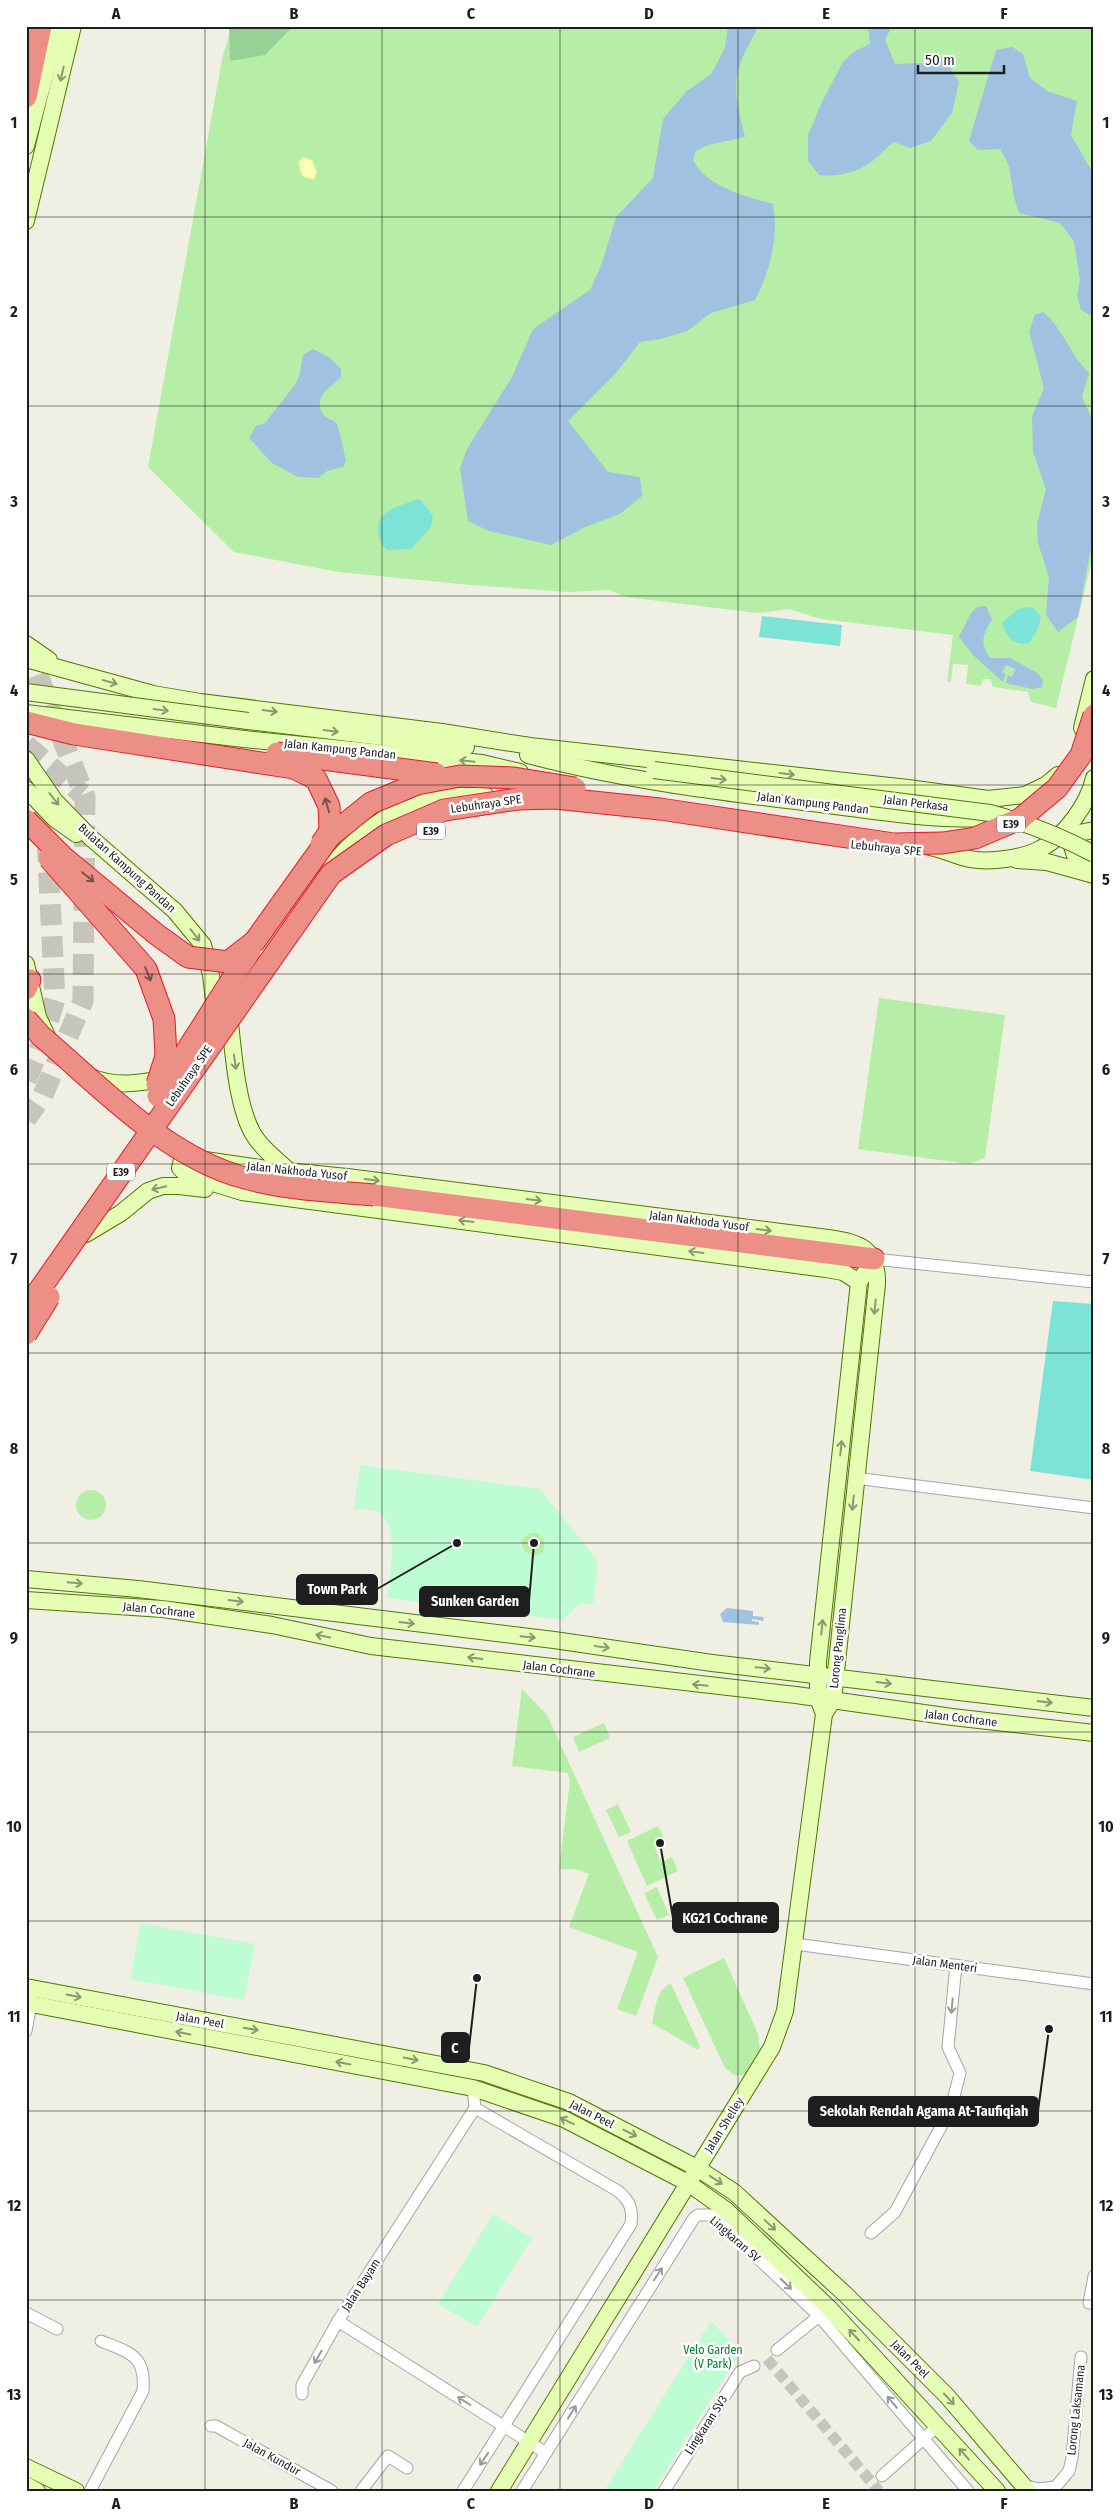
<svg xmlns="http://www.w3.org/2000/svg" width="1120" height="2517" font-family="'Fira Sans Condensed',sans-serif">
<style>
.grass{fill:#b6eda7}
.forest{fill:#98d196}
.sand{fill:#faffb2}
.park{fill:#befcd3;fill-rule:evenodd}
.pitch{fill:#7de3d7}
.water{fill:#a1c1e0}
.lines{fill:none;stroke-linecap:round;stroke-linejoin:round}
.street-tunnel{stroke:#c6c5bc;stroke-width:11;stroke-dasharray:11 5.5;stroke-linecap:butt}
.highway-tunnel{stroke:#c6c5bc;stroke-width:21;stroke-dasharray:21 11;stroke-linecap:butt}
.street-casing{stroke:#a5a5a5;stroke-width:13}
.secondary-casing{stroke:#4c7a00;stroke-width:18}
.primary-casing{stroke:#988e00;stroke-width:21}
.highway-casing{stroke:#e31b2a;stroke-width:23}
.street{stroke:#fff;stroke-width:11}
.secondary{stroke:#e6fdb4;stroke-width:16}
.primary{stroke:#fe9;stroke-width:19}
.highway{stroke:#eb8f87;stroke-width:21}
.secondary-bridge-casing{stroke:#4c7a00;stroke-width:18;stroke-linecap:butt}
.highway-bridge-casing{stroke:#e31b2a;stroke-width:23;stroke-linecap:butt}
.secondary-bridge{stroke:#e6fdb4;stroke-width:16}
.highway-bridge{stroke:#eb8f87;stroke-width:21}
.oneway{stroke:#8c9970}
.oneway2{stroke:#7a514d}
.oneway3{stroke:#9a9a9a}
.grid{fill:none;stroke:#1e1e1e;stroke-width:1;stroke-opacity:0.55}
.labels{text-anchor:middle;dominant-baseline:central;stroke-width:5;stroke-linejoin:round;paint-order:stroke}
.shield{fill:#fff;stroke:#626262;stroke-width:1}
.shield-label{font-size:11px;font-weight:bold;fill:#1e1e1e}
.street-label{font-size:12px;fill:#1e1e1e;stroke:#fff}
.park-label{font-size:12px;fill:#068231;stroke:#fff}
.leader{fill:none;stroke:#1e1e1e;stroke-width:2}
.callout-dot{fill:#1e1e1e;stroke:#fff;stroke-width:2}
.callout{fill:#1e1e1e;stroke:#1e1e1e;stroke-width:2}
.callout-label{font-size:14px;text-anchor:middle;font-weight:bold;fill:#fff}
.neatline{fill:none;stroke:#1e1e1e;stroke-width:2}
.grid-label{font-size:16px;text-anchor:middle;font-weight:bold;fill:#1e1e1e}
</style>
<rect width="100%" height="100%" fill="#f0efe3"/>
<!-- grass -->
<g class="grass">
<polygon points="233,26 1094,26 1094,552 1056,708 1031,702 1028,692 993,687 990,679 983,679 981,686 966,684 968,665 953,664 951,682 947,682 953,635 821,619 789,609 758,613 626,597 610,590 568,592 471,585 338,572 234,552 148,467 223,54"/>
<polygon points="879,998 1005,1015 985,1158 969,1164 858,1149"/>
<circle cx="91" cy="1505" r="15"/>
<circle cx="534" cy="1544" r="12"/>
<polygon points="522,1689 547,1715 658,1957 636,2016 617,2009 638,1952 569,1927 589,1874 575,1869 559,1869 570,1781 568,1773 512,1766"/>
<polygon points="604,1723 610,1738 579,1752 573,1737"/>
<polygon points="618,1804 631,1832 619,1837 606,1810"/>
<polygon points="658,1826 666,1842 655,1848 661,1862 672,1857 678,1871 647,1886 627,1841"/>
<polygon points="657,1887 669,1915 657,1920 644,1893"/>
<polygon points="724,1958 758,2034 760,2050 746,2074 736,2076 725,2068 683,1978"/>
<path d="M671 1984 700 2046 698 2050 652 2023C655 2011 657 1987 671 1984Z"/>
</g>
<!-- forest -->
<polygon class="forest" points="229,26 293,26 265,55 230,61"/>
<!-- sand -->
<path class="sand" d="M303 157 312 160 317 172 314 179C297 178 303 172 298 162Z"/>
<!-- park -->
<g class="park">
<path d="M360 1465 540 1489 598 1561 593 1604 580 1603 563 1620 387 1598C389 1577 401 1522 377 1512 371 1509 361 1510 354 1509ZM531 1533H538L545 1542 543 1552 536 1556 525 1552 521 1545 524 1537Z"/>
<polygon points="141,1923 255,1944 244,2000 130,1979"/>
<polygon points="493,2214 532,2238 477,2327 438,2304"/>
<polygon points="711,2321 740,2353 653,2491 604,2491"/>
</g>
<!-- pitch -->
<g class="pitch">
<path d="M417 499 421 500 433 516 431 527 411 549 387 550C382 546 381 542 379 536 373 510 397 508 417 499Z"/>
<path d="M1025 607 1034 608 1041 617 1039 627 1029 643C1014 646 1006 637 1002 623L1018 609Z"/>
<polygon points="762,616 842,625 840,646 759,637"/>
<polygon points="1053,1301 1094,1304 1094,1480 1030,1471"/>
</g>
<!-- water -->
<g class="water">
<path d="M728 26H757C755 37 748 44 744 54 730 85 738 105 745 137L708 145 696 151 693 160C707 187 746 197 773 204 779 237 770 271 755 300L711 313 687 331 661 339 640 342 616 373 568 421 608 472 640 477 642 496 620 514 585 527 551 545 489 531 468 521 460 468 467 449 512 377 533 329 590 290 601 266 616 217 653 178 663 119 687 91 711 74 725 48Z"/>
<path d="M868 26H892L885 40 895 64 922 63 943 57 959 82 952 113 931 141 910 148 894 142C886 147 883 152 876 158 862 172 838 177 819 175L808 161V135L823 100 843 62 855 51 870 44Z"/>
<polygon points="1012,47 1023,54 1030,78 1047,91 1077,101 1071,135 1094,175 1094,317 1081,310 1077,296 1080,280 1074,241 1060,223 1019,213 1014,197 1009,166 1000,149 978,150 969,141 996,50"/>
<path d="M1043 312C1063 328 1070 355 1089 373L1082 397 1094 423V532L1078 617 1058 632 1046 615 1049 577 1038 543 1037 524 1046 489 1033 452 1032 416 1044 388 1029 331 1035 315Z"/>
<path d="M313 349 329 357 341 369V377C331 387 312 397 323 414 326 419 332 419 336 423 340 430 344 452 346 461L343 467 327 471 318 478 298 477 272 463 249 438 256 426 265 423 294 386 299 377 303 355Z"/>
<path d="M986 606 992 620C982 635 980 642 990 658H1010L1036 672 1043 680 1042 687 1032 689 1006 683 1008 675 1012 677 1015 669 1006 665 1002 672 1006 674 1003 682 973 655 959 637 971 613 977 607Z"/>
<polygon points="727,1608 753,1611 753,1616 764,1617 763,1621 752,1619 752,1621 759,1622 759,1625 723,1622 720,1614"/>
</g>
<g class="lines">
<!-- street-tunnel -->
<polyline class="street-tunnel" points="767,2359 879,2491"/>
<!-- highway-tunnel -->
<g class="highway-tunnel">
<polyline points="26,645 85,797 83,1001 43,1095 26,1119"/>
<polyline points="26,745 82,794"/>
<polyline points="26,1080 41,1045 55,999 45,800 42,794"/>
</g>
<defs>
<g id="street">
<polyline points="874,1259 1094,1282"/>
<polyline points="855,1478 1094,1508"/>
<polyline points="795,1944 1094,1984"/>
<polyline points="26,2031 32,1998"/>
<polyline points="871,2233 895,2212 951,2108 960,2073 948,2047 956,1965"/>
<polyline points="1089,2303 1094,2276"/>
<polyline points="26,2313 57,2329"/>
<polyline points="338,2321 546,2453"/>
<polyline points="777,2350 824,2312"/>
<polyline points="302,2394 302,2385 338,2321 475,2108 473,2088"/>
<polyline points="211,2426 216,2426 332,2491"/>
<polyline points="882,2476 939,2425"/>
<polyline points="1023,2485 1038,2489 1055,2487"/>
<path d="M90 2491 143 2391C146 2355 130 2353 101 2341"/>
<polyline points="361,2491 388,2456 407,2468"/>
<path d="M463 2491 631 2224C633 2209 630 2201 618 2191L475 2108"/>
<polyline points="522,2491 694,2218 698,2215 712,2215 819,2316 968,2491"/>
<polyline points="664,2491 740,2372 754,2366"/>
<polyline points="1052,2491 1069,2471 1072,2458 1081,2357"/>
</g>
<g id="secondary">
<polyline points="26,146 58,26"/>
<polyline points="26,221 73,26"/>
<polyline points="26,644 49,660"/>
<polyline points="26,659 153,694 200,702 442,732 530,746 908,788 988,799 1025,795 1046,785 1058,775"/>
<polyline points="248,721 466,747"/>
<polyline points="1082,728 1094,679"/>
<polyline points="244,739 482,763 520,772"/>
<path d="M528 755C626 781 727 793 828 805 876 811 934 821 983 818"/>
<polyline points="26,759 55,801 91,838 175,911 203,945 211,975 215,1009"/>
<polyline points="26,789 55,819 76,834"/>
<path d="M930 847C944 850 957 856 970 859 990 863 1025 858 1042 848 1066 835 1088 804 1094 778"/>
<polyline points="1017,860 1047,862 1094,875"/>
<path d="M328 870C351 839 390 809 428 799 447 794 467 796 486 796"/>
<polyline points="1090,872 1076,859 1072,846 1079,833 1094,830"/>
<polyline points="26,964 38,1017 47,1036"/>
<path d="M229 1014C233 1047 236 1102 252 1132 260 1147 276 1159 289 1171"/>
<path d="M89 1076C114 1088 141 1083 167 1078"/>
<polyline points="86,1234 121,1213 148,1191 163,1186 179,1186 205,1189"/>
<polyline points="26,1579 138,1589 554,1640 712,1663 1094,1708"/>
<polyline points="26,1600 163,1609 272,1625 371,1646 796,1695 952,1717 1094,1733"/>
<path d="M824 1714 833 1700 877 1284C878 1249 860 1242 828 1238L347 1177 267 1169 191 1158 182 1160 180 1168 187 1175 242 1192 826 1269 843 1272 859 1282"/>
<polyline points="26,1987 484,2073 569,2102 697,2168 734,2192 846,2295 947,2396 1028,2491"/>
<polyline points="26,2003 473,2088 564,2119 688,2183 726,2210 829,2308 997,2491"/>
<polyline points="26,2467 76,2491"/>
<polyline points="26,2485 37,2491"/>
<polyline points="499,2491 772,2047 785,2011 824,1714 818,1698 818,1662 859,1282 865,1273"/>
</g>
<polyline id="primary" points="26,42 30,26"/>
<g id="highway">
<polyline points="26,97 41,26"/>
<polyline points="26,989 30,980"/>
<polyline points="374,1195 874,1259"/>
</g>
</defs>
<!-- street casing -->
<use href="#street" class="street-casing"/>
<!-- secondary casing -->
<use href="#secondary" class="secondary-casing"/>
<!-- primary casing -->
<use href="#primary" class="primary-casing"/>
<!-- highway casing -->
<use href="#highway" class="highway-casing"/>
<!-- street -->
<use href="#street" class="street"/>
<!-- secondary -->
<use href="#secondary" class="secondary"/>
<!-- primary -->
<use href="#primary" class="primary"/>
<!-- highway -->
<use href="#highway" class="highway"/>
<defs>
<g id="secondary-bridge">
<polyline points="26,692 248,721"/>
<polyline points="26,713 244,739"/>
<path d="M654 770 990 813C1027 823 1060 836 1094 854"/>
</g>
<g id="highway-bridge">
<polyline points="26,722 74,734 294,768 316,779 329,806 330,831 321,844"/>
<polyline points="277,753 437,774"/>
<polyline points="26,820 62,856 156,934 188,957 228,962 255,941 330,836 371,803 417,784 460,776 514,778 575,788"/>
<polyline points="49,858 146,969 164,1019 166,1056 157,1084"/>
<path d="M26 1019 41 1036C102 1088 166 1157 245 1178 287 1190 331 1191 374 1195"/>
<polyline points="158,1096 250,951"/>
<polyline points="26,1309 331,874 386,835 444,810 518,799 555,798 660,809 894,844 943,843 975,838 1020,819 1057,788 1081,755 1094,715"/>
<polyline points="26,1334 49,1297"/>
</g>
</defs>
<!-- secondary-bridge casing -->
<use href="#secondary-bridge" class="secondary-bridge-casing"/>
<!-- highway-bridge casing -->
<use href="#highway-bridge" class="highway-bridge-casing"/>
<!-- secondary-bridge -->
<use href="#secondary-bridge" class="secondary-bridge"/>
<!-- highway-bridge -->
<use href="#highway-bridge" class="highway-bridge"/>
</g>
<!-- one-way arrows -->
<defs><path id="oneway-shaft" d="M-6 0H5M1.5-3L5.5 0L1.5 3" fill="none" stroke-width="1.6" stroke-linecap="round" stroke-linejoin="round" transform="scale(1.25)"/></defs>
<g class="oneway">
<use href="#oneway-shaft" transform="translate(62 74) rotate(103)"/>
<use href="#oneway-shaft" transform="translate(110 682) rotate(15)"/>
<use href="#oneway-shaft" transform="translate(161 710) rotate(8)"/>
<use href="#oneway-shaft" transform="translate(270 711) rotate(7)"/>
<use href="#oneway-shaft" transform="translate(331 731) rotate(7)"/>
<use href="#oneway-shaft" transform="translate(467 761) rotate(-174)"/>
<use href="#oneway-shaft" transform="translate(787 774) rotate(7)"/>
<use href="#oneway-shaft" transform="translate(719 779) rotate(7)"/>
<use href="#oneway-shaft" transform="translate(54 799) rotate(52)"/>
<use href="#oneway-shaft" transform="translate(195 935) rotate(52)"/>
<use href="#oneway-shaft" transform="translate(235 1062) rotate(82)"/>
<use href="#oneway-shaft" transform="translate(372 1180) rotate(7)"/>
<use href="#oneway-shaft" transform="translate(159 1188) rotate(167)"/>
<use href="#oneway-shaft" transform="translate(534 1200) rotate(7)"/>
<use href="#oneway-shaft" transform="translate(466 1221) rotate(-173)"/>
<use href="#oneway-shaft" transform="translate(764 1230) rotate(7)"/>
<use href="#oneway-shaft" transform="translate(696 1252) rotate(-172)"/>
<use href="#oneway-shaft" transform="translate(875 1307) rotate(96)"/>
<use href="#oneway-shaft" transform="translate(841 1448) rotate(-84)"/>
<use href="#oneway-shaft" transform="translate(853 1503) rotate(96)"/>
<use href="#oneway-shaft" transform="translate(75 1583) rotate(5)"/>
<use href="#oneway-shaft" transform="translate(236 1601) rotate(7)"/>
<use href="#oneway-shaft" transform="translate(407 1623) rotate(7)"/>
<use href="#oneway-shaft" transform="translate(822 1627) rotate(-84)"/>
<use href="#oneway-shaft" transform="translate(323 1636) rotate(-168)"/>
<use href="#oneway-shaft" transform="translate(528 1637) rotate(6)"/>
<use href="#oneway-shaft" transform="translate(602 1647) rotate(8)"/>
<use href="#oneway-shaft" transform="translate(475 1658) rotate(-173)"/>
<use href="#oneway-shaft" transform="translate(763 1668) rotate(6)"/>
<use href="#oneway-shaft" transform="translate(884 1683) rotate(7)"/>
<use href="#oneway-shaft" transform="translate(700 1685) rotate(-174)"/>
<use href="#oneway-shaft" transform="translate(1045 1702) rotate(7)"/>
<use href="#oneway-shaft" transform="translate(74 1996) rotate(11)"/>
<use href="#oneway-shaft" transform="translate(251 2029) rotate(10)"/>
<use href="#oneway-shaft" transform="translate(183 2033) rotate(-169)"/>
<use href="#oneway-shaft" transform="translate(411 2059) rotate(11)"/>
<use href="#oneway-shaft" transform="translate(343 2063) rotate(-169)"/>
<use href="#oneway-shaft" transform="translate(567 2121) rotate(-155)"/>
<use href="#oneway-shaft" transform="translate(630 2133) rotate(27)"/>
<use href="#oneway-shaft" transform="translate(716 2180) rotate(33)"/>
<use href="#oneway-shaft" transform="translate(770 2225) rotate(43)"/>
<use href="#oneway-shaft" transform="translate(854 2335) rotate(-133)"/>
<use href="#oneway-shaft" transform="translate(949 2399) rotate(47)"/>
<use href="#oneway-shaft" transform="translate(964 2454) rotate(-132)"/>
</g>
<g class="oneway2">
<use href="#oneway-shaft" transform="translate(327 805) rotate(-106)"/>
<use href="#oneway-shaft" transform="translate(88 877) rotate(39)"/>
<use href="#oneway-shaft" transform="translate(148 974) rotate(67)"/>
</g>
<g class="oneway3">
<use href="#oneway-shaft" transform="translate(952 2006) rotate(95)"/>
<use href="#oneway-shaft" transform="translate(658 2274) rotate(-57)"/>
<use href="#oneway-shaft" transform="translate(786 2284) rotate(44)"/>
<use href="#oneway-shaft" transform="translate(318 2357) rotate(120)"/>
<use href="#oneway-shaft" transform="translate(464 2401) rotate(-148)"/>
<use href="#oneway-shaft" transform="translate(892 2402) rotate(-130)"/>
<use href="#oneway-shaft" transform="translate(572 2412) rotate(-58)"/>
<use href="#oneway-shaft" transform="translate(484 2459) rotate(124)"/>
</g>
<!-- grid -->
<path class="grid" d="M205 26V2491M382 26V2491M560 26V2491M738 26V2491M915 26V2491M26 217H1094M26 406H1094M26 596H1094M26 785H1094M26 974H1094M26 1164H1094M26 1353H1094M26 1543H1094M26 1732H1094M26 1921H1094M26 2111H1094M26 2300H1094"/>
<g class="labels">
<!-- shield labels -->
<g class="shield">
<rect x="997" y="815.5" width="28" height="17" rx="4"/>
<rect x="417" y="822.5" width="28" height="17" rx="4"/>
<rect x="107" y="1163.5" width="28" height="17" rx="4"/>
</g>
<g class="shield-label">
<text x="1011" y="824">E39</text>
<text x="431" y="831">E39</text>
<text x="121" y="1172">E39</text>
</g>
<!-- street labels -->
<g class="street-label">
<text transform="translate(340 749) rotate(6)">Jalan Kampung Pandan</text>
<text transform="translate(813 803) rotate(7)">Jalan Kampung Pandan</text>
<text transform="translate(916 803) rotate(7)">Jalan Perkasa</text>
<text transform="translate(486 804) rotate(-8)">Lebuhraya SPE</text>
<text transform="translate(886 848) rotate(6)">Lebuhraya SPE</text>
<text transform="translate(127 868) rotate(42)">Bulatan Kampung Pandan</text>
<text transform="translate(189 1076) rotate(-55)">Lebuhraya SPE</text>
<text transform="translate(297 1171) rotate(6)">Jalan Nakhoda Yusof</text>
<text transform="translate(699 1221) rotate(7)">Jalan Nakhoda Yusof</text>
<text transform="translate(159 1610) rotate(6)">Jalan Cochrane</text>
<text transform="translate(838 1648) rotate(-84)">Lorong Panglima</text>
<text transform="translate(559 1669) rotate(7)">Jalan Cochrane</text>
<text transform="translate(961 1718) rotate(7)">Jalan Cochrane</text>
<text transform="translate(945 1964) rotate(8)">Jalan Menteri</text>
<text transform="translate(200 2020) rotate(10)">Jalan Peel</text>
<text transform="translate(592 2114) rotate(27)">Jalan Peel</text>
<text transform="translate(724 2125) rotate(-58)">Jalan Shelley</text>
<text transform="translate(735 2239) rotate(41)">Lingkaran SV</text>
<text transform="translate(361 2285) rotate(-57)">Jalan Bayam</text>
<text transform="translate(910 2359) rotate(45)">Jalan Peel</text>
<text transform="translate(1076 2410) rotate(-84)">Lorong Laksamana</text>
<text transform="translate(706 2425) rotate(-57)">Lingkaran SV3</text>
<text transform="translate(272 2457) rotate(29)">Jalan Kundur</text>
</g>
<!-- park labels -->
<g class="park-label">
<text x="713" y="2350">Velo Garden<tspan x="713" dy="14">(V Park)</tspan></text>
</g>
</g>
<!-- callouts -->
<path class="leader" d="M457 1543L377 1589M534 1543L529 1601M660 1843L673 1918M477 1978L469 2048M1049 2029L1038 2111"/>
<g class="callout-dot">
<circle cx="457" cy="1543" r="5"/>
<circle cx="534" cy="1543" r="5"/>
<circle cx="660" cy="1843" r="5"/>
<circle cx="477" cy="1978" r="5"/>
<circle cx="1049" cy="2029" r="5"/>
</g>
<g class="callout">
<rect x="297" y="1575" width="80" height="29" rx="5"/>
<rect x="420" y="1587" width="109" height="29" rx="5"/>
<rect x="673" y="1903" width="105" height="29" rx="5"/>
<rect x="442" y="2033" width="27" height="29" rx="5"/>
<rect x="809" y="2097" width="229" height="29" rx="5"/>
</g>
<g class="callout-label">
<text x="337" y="1594">Town Park</text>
<text x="475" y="1606">Sunken Garden</text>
<text x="725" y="1923">KG21 Cochrane</text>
<text x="455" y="2053">C</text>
<text x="924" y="2116">Sekolah Rendah Agama At-Taufiqiah</text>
</g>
<!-- border -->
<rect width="1120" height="2517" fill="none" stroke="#ffffff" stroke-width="55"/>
<!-- scale -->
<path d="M918 65v8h86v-8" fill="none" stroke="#1e1e1e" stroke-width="2.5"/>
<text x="925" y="65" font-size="15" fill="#1e1e1e" stroke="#ffffff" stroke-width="4" paint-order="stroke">50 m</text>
<rect x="28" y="28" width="1064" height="2462" class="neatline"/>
<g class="grid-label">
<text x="116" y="19">A</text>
<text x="294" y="19">B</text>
<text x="471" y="19">C</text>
<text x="649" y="19">D</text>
<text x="826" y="19">E</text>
<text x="1004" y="19">F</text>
<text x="14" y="128">1</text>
<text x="1106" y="128">1</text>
<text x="14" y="317">2</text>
<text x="1106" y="317">2</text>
<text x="14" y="507">3</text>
<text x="1106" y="507">3</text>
<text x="14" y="696">4</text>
<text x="1106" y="696">4</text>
<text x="14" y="885">5</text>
<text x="1106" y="885">5</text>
<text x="14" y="1075">6</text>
<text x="1106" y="1075">6</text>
<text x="14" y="1264">7</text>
<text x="1106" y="1264">7</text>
<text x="14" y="1454">8</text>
<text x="1106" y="1454">8</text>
<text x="14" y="1643">9</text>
<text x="1106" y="1643">9</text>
<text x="14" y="1832">10</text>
<text x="1106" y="1832">10</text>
<text x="14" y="2022">11</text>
<text x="1106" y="2022">11</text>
<text x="14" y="2211">12</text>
<text x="1106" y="2211">12</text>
<text x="14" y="2400">13</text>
<text x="1106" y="2400">13</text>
<text x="116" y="2509">A</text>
<text x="294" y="2509">B</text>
<text x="471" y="2509">C</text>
<text x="649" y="2509">D</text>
<text x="826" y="2509">E</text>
<text x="1004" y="2509">F</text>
</g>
</svg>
